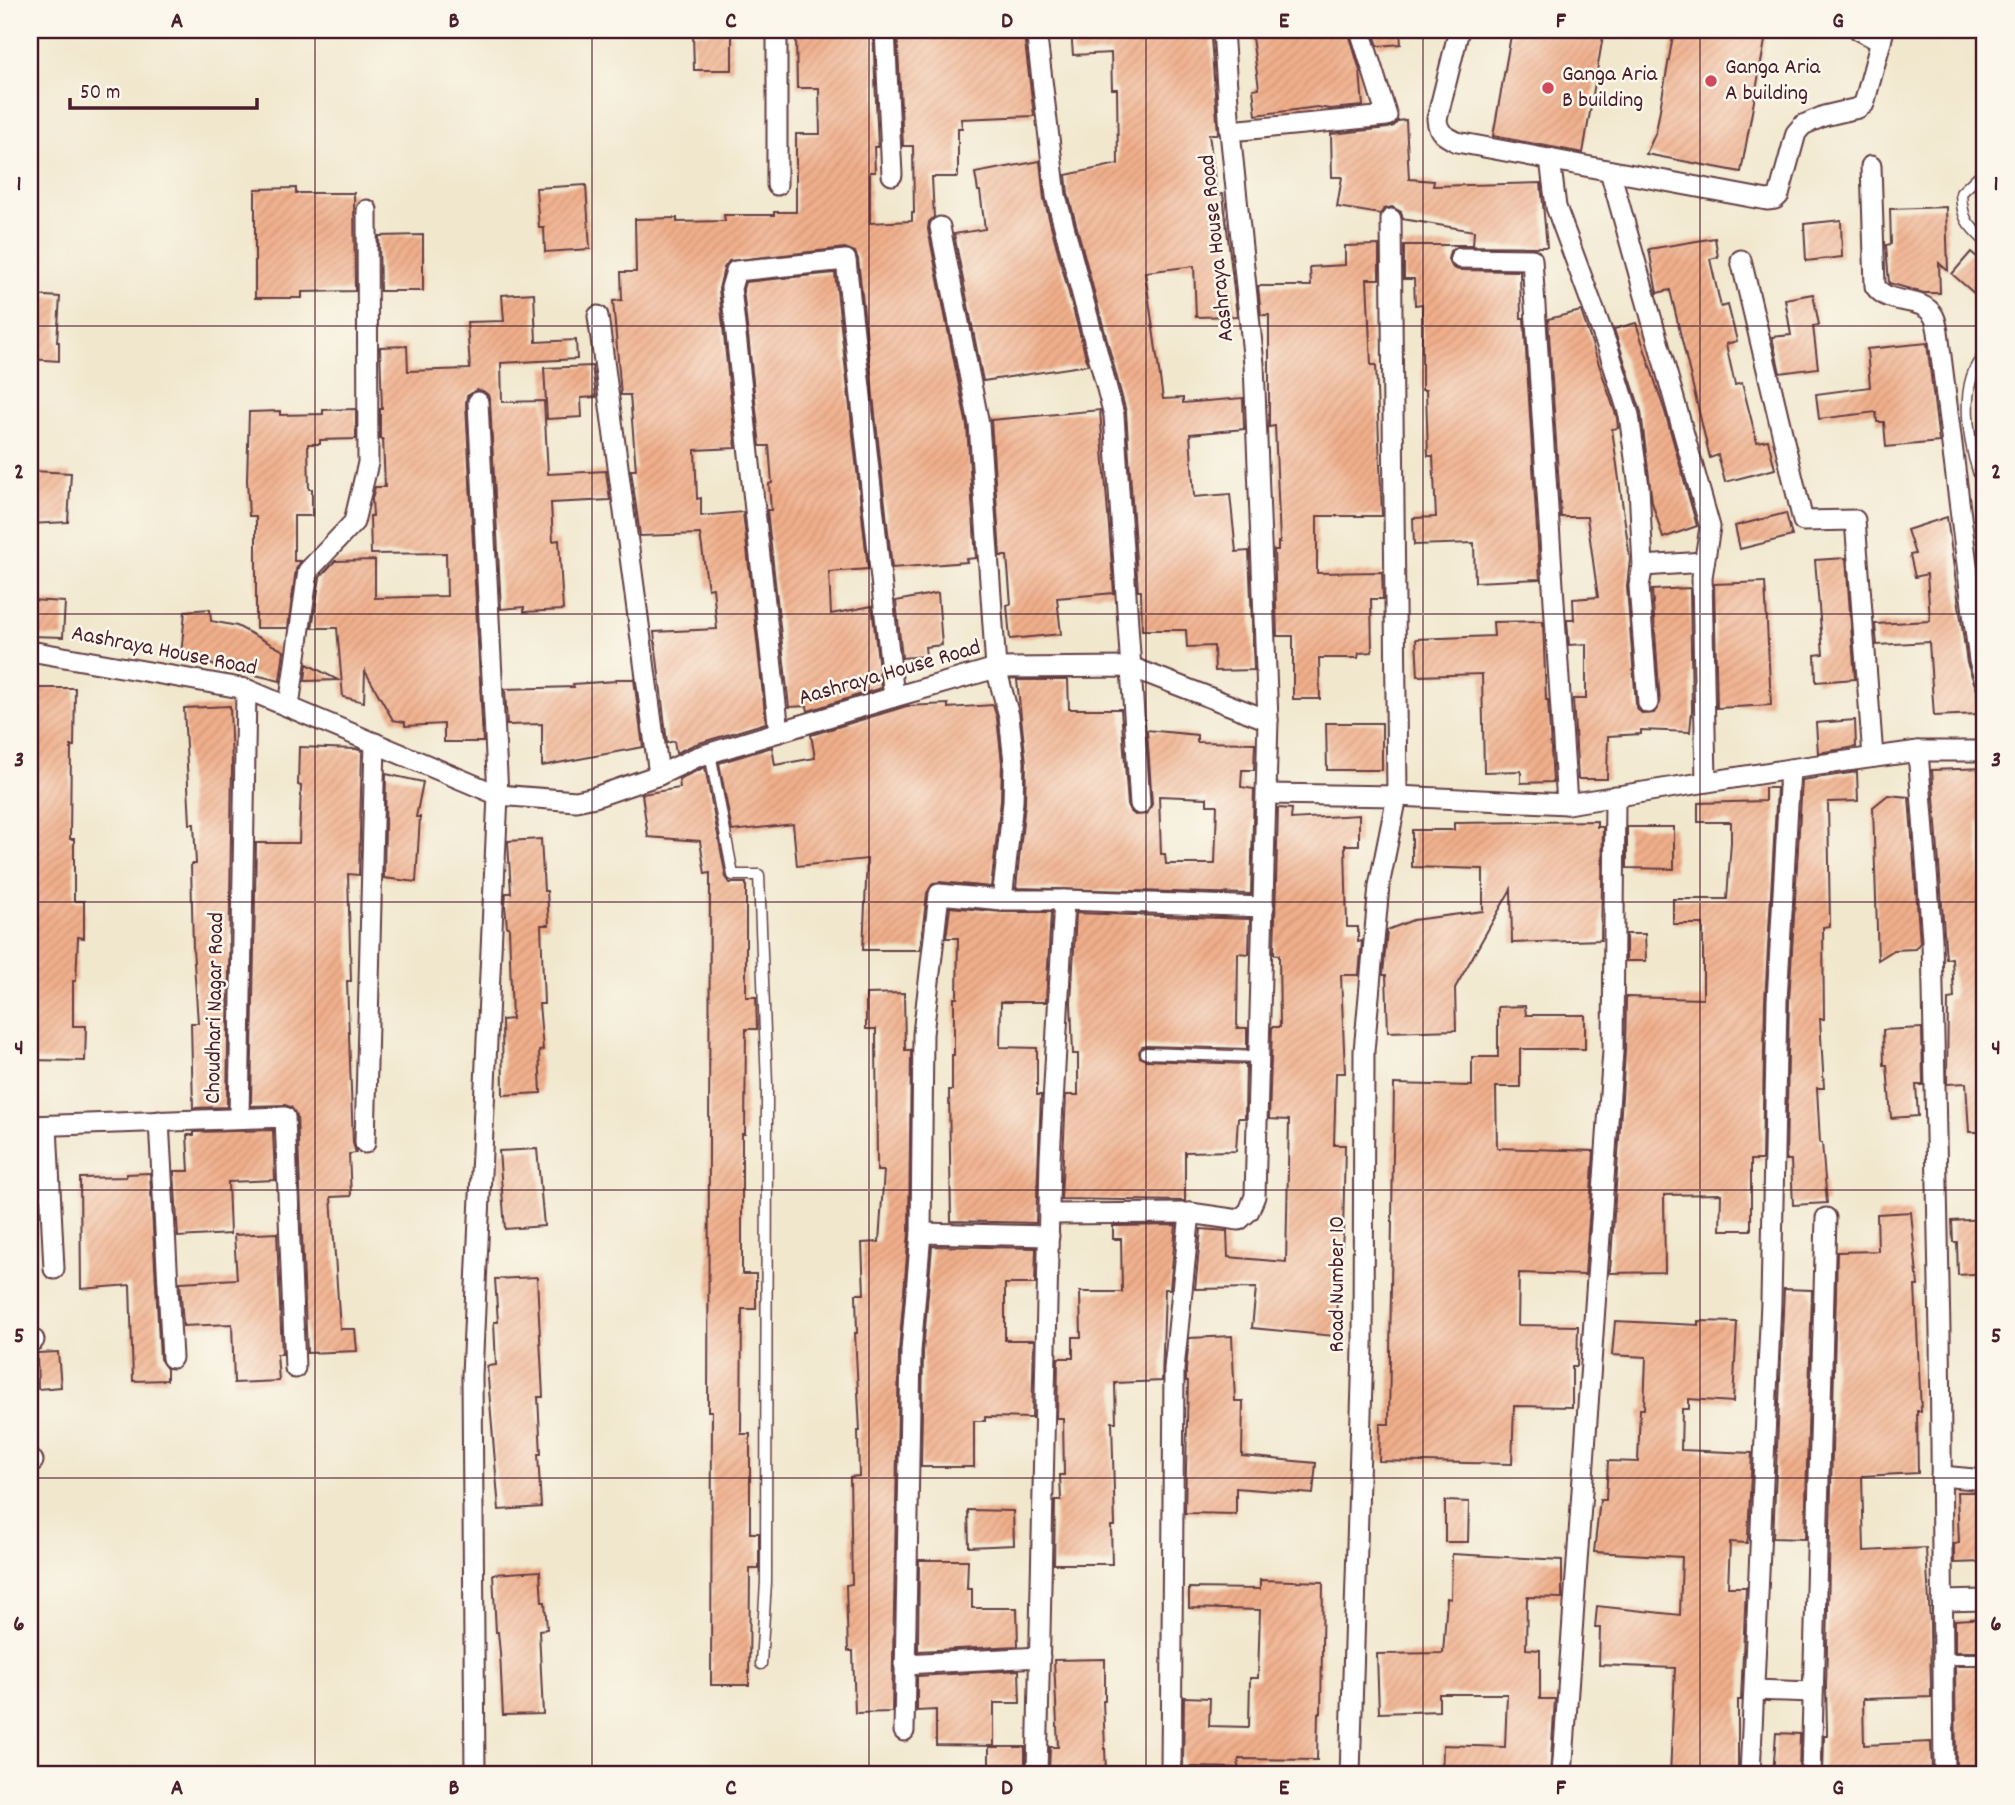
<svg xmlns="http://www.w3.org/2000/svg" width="2015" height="1805" font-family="Dekko,sans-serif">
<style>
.building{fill:url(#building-hatch);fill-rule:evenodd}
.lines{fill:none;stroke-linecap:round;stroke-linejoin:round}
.lane-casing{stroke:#633d43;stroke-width:13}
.street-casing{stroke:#633d43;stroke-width:23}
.lane{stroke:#fff;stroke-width:10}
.street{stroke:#fff;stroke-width:19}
.grid{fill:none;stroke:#4a1f2b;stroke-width:2;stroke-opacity:0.55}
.poi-dot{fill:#d1495b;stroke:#fbf7ec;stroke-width:2.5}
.labels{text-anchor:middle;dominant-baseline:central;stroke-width:5;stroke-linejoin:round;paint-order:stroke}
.poi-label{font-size:23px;fill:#4a1f2b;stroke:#fbf7ec;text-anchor:start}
.street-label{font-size:23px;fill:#4a1f2b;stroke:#fbf7ec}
.neatline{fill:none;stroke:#4a1f2b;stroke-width:2.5}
.grid-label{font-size:23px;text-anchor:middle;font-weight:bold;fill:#4a1f2b}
</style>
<defs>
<pattern id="building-hatch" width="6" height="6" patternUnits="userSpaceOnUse" patternTransform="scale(1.75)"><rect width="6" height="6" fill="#f0af8b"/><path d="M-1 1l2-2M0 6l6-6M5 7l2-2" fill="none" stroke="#cf9678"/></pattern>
</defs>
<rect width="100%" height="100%" fill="#fbf7ec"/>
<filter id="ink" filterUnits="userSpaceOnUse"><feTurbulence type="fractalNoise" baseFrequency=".0143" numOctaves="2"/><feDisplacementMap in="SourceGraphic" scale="14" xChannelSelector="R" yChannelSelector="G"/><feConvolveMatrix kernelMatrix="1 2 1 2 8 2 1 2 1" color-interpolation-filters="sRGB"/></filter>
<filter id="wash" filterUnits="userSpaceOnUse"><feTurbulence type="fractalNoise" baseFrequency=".00686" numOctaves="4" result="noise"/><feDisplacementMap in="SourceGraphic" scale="28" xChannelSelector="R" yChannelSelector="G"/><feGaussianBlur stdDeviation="1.57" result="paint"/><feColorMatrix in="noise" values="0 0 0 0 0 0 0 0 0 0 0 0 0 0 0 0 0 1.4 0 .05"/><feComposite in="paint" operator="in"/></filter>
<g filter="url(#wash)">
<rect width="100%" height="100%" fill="#f1e7cd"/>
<g id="blocks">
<!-- building -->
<g class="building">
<polygon points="841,30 873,30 878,147 874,147 875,172 870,172 870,223 912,221 912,213 914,213 913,146 903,146 897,30 992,30 992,35 1024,34 1034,116 961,119 962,128 958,128 958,177 932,177 934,217 929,222 928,229 967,426 976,558 966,559 967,562 892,568 858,259 855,252 845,248 729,261 724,268 719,289 736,448 695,450 697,499 701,498 701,516 743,512 766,723 693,745 676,753 674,741 667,743 654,632 717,629 713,588 708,589 700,534 640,536 631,470 636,470 630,395 621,395 613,301 622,300 621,272 636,272 635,219 677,218 677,222 725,221 724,215 774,215 774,212 796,212 796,134 820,134 819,88 797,88 796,34 841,34"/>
<polygon points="1071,30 1185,30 1186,39 1211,38 1218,134 1209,134 1217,195 1223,194 1237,316 1196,317 1194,266 1145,272 1163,399 1183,398 1183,403 1243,398 1244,429 1190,434 1194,497 1230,494 1236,552 1249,551 1254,670 1215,671 1214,646 1187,647 1186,630 1142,630 1141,591 1138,591 1126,412 1068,194 1066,175 1118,164 1117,89 1112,89 1111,53 1073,55"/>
<polygon points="1251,30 1348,30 1360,71 1363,106 1330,109 1317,107 1256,115 1253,89 1259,88"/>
<polygon points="1373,30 1400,30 1401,44 1378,46"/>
<polygon points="1512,30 1604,30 1583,153 1493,136"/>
<polygon points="1674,30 1767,30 1741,172 1646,154 1656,132"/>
<polygon points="693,33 732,33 732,70 694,70"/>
<polygon points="1406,120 1409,179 1434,181 1433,186 1541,183 1547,247 1459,246 1450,251 1448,259 1453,268 1459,270 1520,271 1521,318 1524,318 1540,579 1475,582 1474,543 1414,545 1413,518 1436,517 1433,456 1428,456 1426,390 1422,390 1422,304 1415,305 1414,279 1404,279 1404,245 1473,245 1474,231 1403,219 1401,212 1392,207 1384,209 1380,214 1337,207 1342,177 1332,177 1331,134 1388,128 1394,126 1398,121"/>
<polygon points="1040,161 1044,199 1088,365 983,381 954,234 985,229 980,191 978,191 975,173"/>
<polygon points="586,185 590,249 545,252 544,228 539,228 536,188"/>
<polygon points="296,188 296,193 354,193 355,291 302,292 302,298 255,298 255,189"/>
<polygon points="1946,207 1948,271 1939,263 1940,293 1924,293 1889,283 1886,245 1891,244 1890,209"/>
<polygon points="1841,220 1842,257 1806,261 1804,224"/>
<polygon points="423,235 423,291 380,291 379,236"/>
<polygon points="1715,238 1718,257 1710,259 1721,307 1728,305 1737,341 1726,344 1735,385 1742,383 1757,442 1768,440 1775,469 1725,482 1718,455 1710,458 1670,290 1657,293 1649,249"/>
<polygon points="1379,245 1379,279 1367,279 1371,365 1376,365 1382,516 1317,516 1317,573 1382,572 1383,599 1371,599 1372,652 1359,653 1358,658 1319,658 1320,699 1293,699 1293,636 1277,636 1274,550 1278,550 1278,542 1280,542 1275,426 1269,427 1269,315 1261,315 1258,286 1311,286 1310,267 1345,265 1345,246"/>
<polygon points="1971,252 1985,264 1985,303 1952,274"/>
<polygon points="835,273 868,569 829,572 831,614 872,606 881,688 808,711 807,706 789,707 767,510 771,510 769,484 772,483 769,446 760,446 743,289 745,282"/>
<polygon points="534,293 536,342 576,340 577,359 501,363 502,402 544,401 548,474 606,471 610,500 551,503 553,541 559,540 563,610 524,612 524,607 501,609 490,401 488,395 483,391 477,390 467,396 466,403 483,742 444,742 444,724 405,726 405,722 393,720 365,671 364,702 343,697 337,628 312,628 320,577 335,561 375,560 375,598 447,596 446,553 371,554 370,516 373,516 372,499 375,487 385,487 383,439 380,439 380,409 382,409 380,347 407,346 408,371 470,369 467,322 504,321 502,295"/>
<polygon points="1813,294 1819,325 1813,326 1818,368 1780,373 1772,337 1791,335 1785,299"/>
<polygon points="30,295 60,297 57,342 59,342 59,361 30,359"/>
<polygon points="1581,311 1617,418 1618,428 1612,429 1630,559 1627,587 1636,704 1638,710 1643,714 1654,713 1660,703 1652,590 1690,588 1692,710 1690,732 1641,730 1641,734 1608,736 1607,779 1578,779 1573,699 1586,699 1586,644 1569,645 1567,620 1574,620 1573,599 1598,597 1587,517 1561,517 1548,319"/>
<polygon points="1636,323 1665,412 1697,526 1663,538 1652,502 1641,412 1614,329"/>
<polygon points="1927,343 1939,442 1886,447 1884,422 1877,422 1876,412 1819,419 1816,394 1870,387 1867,349"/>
<polygon points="592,366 596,397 581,398 582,417 547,419 544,368"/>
<polygon points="356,409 356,439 320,440 320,444 308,444 309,489 312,489 312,516 294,516 294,561 301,561 296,569 288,628 256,628 256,516 249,516 247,480 249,412 280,411 280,415 323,414 323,410"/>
<polygon points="1100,410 1114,593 1057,598 1061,634 1010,639 1007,605 1011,604 1007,556 1000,556 991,420"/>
<polygon points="32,471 71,473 68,522 30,524"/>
<polygon points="1786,513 1792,536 1740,549 1735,526"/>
<polygon points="1947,517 1967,663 1977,690 1979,714 1934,716 1929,642 1877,645 1875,624 1930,621 1927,574 1915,577 1910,555 1915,554 1907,530"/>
<polygon points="1846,558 1855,679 1816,682 1815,655 1823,654 1815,560"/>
<polygon points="1765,582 1771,705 1717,708 1714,584"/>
<polygon points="938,593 942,645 925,647 926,656 902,658 896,601"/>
<polygon points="30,600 65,602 63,637 30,636"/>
<polygon points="210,609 211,621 237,626 284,651 280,681 181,657 185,611"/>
<polygon points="1543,621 1546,700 1548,700 1553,782 1521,783 1521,771 1484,772 1482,674 1418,676 1416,639 1494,636 1493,622"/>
<polygon points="307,664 338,680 305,681"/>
<polygon points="616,679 634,679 643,747 542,766 542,724 507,725 505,689 574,687 573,684 616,681"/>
<path d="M1017 680H1068L1069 709H1121L1128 805 1130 811 1135 815 1147 814 1152 804 1147 730 1197 735V742L1255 743 1254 770H1242L1241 787 1254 789 1251 894 1016 888 1025 803 1026 762ZM1159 796 1207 798V805H1217L1215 864H1166L1165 854H1161Z"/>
<polygon points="30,688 75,688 74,746 71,746 70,839 74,839 74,901 84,901 84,938 78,937 76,981 73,981 73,1026 86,1026 85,1061 30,1060"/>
<polygon points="948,704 948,708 993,705 997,718 1002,763 1001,801 991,887 940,882 933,883 927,893 920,950 863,950 867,859 797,866 793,824 732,831 719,763 772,747 775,765 815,758 811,735 907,706"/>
<polygon points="230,706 232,766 227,1107 193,1108 191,1023 198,1023 193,948 191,864 196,864 194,824 190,824 184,708"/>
<polygon points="1855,720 1856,747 1818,753 1816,723"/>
<polygon points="1326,723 1382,723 1382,770 1327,770"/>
<polygon points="299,747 356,749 362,751 359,875 348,874 351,981 347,981 353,1143 356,1153 349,1154 351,1196 331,1197 340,1329 355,1329 357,1351 307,1353 297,1116 291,1107 285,1105 251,1106 256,843 299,843 301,786 298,785"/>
<polygon points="705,767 726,877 730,883 746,883 746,997 756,997 757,1029 746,1029 745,1134 742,1134 742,1274 756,1274 756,1309 742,1309 741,1434 750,1434 750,1533 759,1533 759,1569 750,1569 749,1685 711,1685 712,1411 708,1411 710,873 705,874 700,841 648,837 642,794 680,788 679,779"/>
<polygon points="1985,768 1985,821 1978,822 1980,887 1985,887 1985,1132 1969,1132 1966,1083 1947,1084 1948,999 1954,998 1952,958 1946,959 1932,770"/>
<polygon points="1857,772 1858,801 1828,802 1830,926 1823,927 1824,1019 1820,1019 1824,1088 1817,1088 1820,1143 1822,1143 1827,1203 1793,1205 1791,1160 1786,1160 1789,1001 1802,780"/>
<polygon points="386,774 423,782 416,817 420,817 416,882 384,878"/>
<polygon points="1765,788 1777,788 1765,1001 1762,1160 1751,1160 1751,1230 1720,1230 1721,1194 1664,1195 1665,1272 1610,1273 1625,1052 1626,997 1703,999 1703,924 1673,924 1673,899 1727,899 1731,842 1731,822 1698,822 1698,803 1765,801"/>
<polygon points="1888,795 1909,797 1920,943 1915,949 1894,950 1878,960 1873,807"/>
<polygon points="1278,808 1292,809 1291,819 1359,815 1359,845 1345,845 1347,927 1358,927 1358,942 1362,941 1359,975 1341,975 1345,1073 1336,1073 1334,1145 1345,1145 1343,1233 1334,1336 1252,1328 1256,1288 1195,1289 1201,1229 1227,1231 1228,1257 1286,1262 1289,1120 1269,1119 1272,1027 1280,1027 1279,955 1274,954"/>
<polygon points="1597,821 1597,827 1603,827 1601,940 1512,943 1511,889 1455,988 1456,1030 1388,1032 1386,975 1383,975 1387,930 1413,920 1483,911 1483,869 1412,867 1412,830 1454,830 1454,823"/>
<polygon points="1627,827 1674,827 1674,869 1627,868"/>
<polygon points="541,839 544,891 547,891 549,925 541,925 544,1004 539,1004 543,1050 539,1051 541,1093 503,1095 502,1020 512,1019 509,927 507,927 505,905 506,893 511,893 508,841"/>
<polygon points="950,907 1002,912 1051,912 1046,1002 1001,1002 1000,1047 1037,1048 1037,1095 1041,1095 1036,1223 951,1221 949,1090 952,1090 952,1055 954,1055 954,998 957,998 958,938 946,938"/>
<polygon points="1076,913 1250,919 1249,954 1238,953 1237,1028 1247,1028 1247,1049 1146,1046 1142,1047 1139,1052 1140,1057 1146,1060 1246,1064 1245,1118 1238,1118 1236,1151 1185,1152 1185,1201 1061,1199 1066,1095 1078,1095 1078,1054 1073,1054 1071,1002"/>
<polygon points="1626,934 1645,934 1646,961 1626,961"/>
<polygon points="904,993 905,1050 911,1050 909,1232 899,1351 892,1712 855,1713 853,1651 848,1651 846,1585 852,1584 850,1477 859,1476 858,1431 860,1431 855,1333 857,1333 856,1294 864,1294 862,1243 879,1242 884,1171 877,1171 876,1029 866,1029 866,994"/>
<polygon points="1525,1006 1526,1015 1585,1015 1585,1049 1520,1049 1520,1087 1496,1087 1497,1148 1594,1151 1585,1275 1519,1273 1518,1325 1578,1326 1577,1366 1572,1366 1572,1407 1514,1406 1512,1464 1379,1461 1380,1424 1389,1424 1394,1084 1472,1086 1472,1057 1498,1057 1498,1007"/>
<polygon points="1922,1028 1923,1085 1916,1085 1918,1116 1891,1118 1887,1065 1884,1065 1883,1030"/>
<polygon points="273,1130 275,1180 228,1182 230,1234 178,1237 174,1171 189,1171 187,1135 194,1135 194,1132"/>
<polygon points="537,1149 544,1226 505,1229 499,1151"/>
<polygon points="150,1173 160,1359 167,1369 167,1380 133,1381 130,1285 81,1289 80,1178 126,1177 126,1174"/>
<polygon points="1911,1212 1918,1286 1915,1286 1921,1411 1917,1411 1918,1473 1862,1476 1864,1551 1926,1548 1930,1622 1931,1697 1863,1699 1864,1745 1931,1742 1932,1775 1823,1775 1824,1736 1827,1736 1827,1731 1826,1687 1837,1252 1878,1251 1877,1214"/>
<polygon points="1985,1219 1985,1273 1958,1275 1957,1242 1953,1242 1952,1221"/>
<polygon points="1176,1225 1170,1289 1165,1289 1162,1381 1115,1383 1116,1422 1112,1422 1115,1526 1111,1526 1112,1564 1054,1564 1055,1500 1061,1500 1060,1475 1064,1475 1063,1418 1057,1418 1058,1358 1073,1358 1073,1337 1081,1337 1080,1292 1122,1292 1121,1239 1113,1239 1113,1226"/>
<polygon points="277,1233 282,1354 277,1354 279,1381 234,1383 232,1324 183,1326 180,1282 237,1279 234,1235"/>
<polygon points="932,1246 1036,1248 1035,1284 1005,1284 1005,1340 1034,1340 1032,1418 985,1417 985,1421 974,1421 974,1467 921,1467 923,1352"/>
<polygon points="537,1277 543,1397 538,1397 541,1454 538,1454 541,1507 499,1510 487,1366 496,1365 494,1322 498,1322 495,1279"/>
<polygon points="1784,1289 1812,1290 1805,1539 1773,1538"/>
<polygon points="1615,1321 1698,1325 1698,1321 1737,1322 1733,1402 1689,1399 1689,1409 1682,1409 1681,1450 1752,1453 1748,1537 1747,1543 1730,1542 1728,1587 1746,1587 1741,1700 1738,1700 1738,1775 1670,1775 1675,1668 1599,1665 1600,1628 1595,1628 1597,1606 1680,1615 1682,1557 1594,1552 1600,1500 1606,1500 1608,1461 1638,1462 1640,1409 1644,1409 1646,1357 1612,1355"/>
<polygon points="1232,1336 1235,1401 1243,1401 1242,1456 1316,1463 1313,1494 1236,1488 1236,1514 1185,1513 1188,1381 1186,1381 1186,1370 1189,1338"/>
<polygon points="58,1352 61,1387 38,1389 37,1353"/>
<polygon points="1957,1492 1985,1492 1985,1562 1954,1563 1954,1544 1959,1543"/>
<polygon points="1445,1501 1469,1502 1468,1542 1445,1542"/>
<polygon points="968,1510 1013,1511 1014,1545 969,1547"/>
<polygon points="1452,1554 1562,1560 1562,1598 1527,1597 1526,1649 1540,1650 1540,1699 1555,1699 1550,1775 1442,1775 1443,1745 1505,1747 1507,1694 1439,1694 1439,1711 1379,1713 1377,1654 1443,1653 1447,1598 1451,1599"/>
<polygon points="919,1560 968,1560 967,1589 972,1589 972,1608 1017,1608 1018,1646 918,1651"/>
<polygon points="540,1571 542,1602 545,1602 547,1629 539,1630 543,1714 503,1715 500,1653 498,1632 496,1632 493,1574"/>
<polygon points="1260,1580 1323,1582 1321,1713 1318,1713 1317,1760 1239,1759 1238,1768 1183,1767 1184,1697 1210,1698 1209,1726 1249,1727 1250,1678 1258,1678 1260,1610 1189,1608 1189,1588 1260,1589"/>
<polygon points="1985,1618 1985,1652 1955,1652 1955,1620"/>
<polygon points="1105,1659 1105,1701 1103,1701 1106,1772 1098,1773 1098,1775 1053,1775 1053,1771 1049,1771 1050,1747 1058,1747 1054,1660"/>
<polygon points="1955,1666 1985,1666 1984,1775 1956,1775"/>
<polygon points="1019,1670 1020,1703 994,1703 994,1746 936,1745 936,1710 917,1711 917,1676"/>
<polygon points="1776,1733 1800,1734 1799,1775 1773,1775"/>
<rect x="989" y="1747" width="36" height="24"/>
</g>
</g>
</g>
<g filter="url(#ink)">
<use href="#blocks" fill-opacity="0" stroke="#633d43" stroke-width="2"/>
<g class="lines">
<defs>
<g id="lane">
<path d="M1985 170 1961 193C1962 219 1967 224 1985 241"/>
<path d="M1985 358 1981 359C1957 389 1970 456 1985 489"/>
<polyline points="710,753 733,875 759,875 767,1085 766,1582 761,1664"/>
<polyline points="1146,1053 1260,1057"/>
<polyline points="1943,1659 1985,1659"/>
</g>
<g id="street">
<polyline points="777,30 777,185"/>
<polyline points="885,30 892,175"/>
<polyline points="1036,30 1056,196 1114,415 1140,804"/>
<path d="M1459 30 1437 119C1438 133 1445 136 1457 142L1767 200 1775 199 1779 195 1796 133 1803 125 1824 116 1858 108 1864 104 1884 30"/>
<polyline points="1859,30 1881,42"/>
<polyline points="1230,131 1387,116 1360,30"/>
<polyline points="1550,159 1556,207 1608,348 1629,415 1639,487 1643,566 1639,586 1648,703"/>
<path d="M1871 166 1875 286C1889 307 1921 295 1933 315 1936 319 1937 327 1938 332L1979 661 1985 681"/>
<polyline points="1610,171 1710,527 1702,577 1706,782"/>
<polyline points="940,227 979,424 996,668 1009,716 1014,762 1013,802 1002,900"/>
<polyline points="1460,258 1532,259 1567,804"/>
<polyline points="1741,260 1803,521 1855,520 1873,757"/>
<polyline points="598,316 659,775"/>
<polyline points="1643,566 1704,562"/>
<polyline points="30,651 246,689 498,795 576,801 595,797 659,775 697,757 894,697 996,668 1131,667 1268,720"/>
<polyline points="289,706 308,571 354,522 368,463 367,210"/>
<polyline points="779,732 731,288 736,271 846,260 894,697"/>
<polyline points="1918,751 1932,939 1940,1332 1944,1775"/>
<polyline points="1267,794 1397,796 1567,804 1790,769 1918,751 1985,751"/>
<polyline points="239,1118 246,689"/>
<polyline points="159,1121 172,1358"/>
<polyline points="30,1126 285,1117 295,1368"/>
<polyline points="47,1126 54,1269"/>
<polyline points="365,1143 375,743"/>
<polyline points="1050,1214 1190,1213"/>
<polyline points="921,1233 1049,1236"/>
<polyline points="30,1340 34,1340"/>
<polyline points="30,1461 33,1461"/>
<polyline points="1941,1476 1985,1480"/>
<polyline points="1942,1601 1985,1600"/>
<polyline points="904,1664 1040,1657"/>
<polyline points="1755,1690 1813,1692"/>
<polyline points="904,1731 911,1351 921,1233 923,1034 939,894 1002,900 1064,900 1264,907"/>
<polyline points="475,1775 472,1375 498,795 478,402"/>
<polyline points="1037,1775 1050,1159 1064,900"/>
<polyline points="1171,1775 1174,1369 1190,1213 1239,1220 1249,1211 1255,1196 1268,720 1254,364 1230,131 1223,30"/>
<polyline points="1350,1775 1363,1349 1364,1051 1379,886 1397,796 1391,219"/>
<polyline points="1562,1775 1613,1051 1615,796"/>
<polyline points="1750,1775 1771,1302 1777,1001 1790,769"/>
<polyline points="1811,1775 1826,1218"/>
</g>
</defs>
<!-- lane casing -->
<use href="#lane" class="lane-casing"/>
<!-- street casing -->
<use href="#street" class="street-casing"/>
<!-- lane -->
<use href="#lane" class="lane"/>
<!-- street -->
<use href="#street" class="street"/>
</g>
</g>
<!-- grid -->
<path class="grid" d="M315 30V1775M592 30V1775M869 30V1775M1146 30V1775M1423 30V1775M1700 30V1775M30 326H1985M30 614H1985M30 902H1985M30 1190H1985M30 1478H1985"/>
<!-- markers -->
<g class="poi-dot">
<circle cx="1711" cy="81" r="7"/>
<circle cx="1548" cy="88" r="7"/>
</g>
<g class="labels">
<!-- poi labels -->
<g class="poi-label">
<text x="1725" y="68">Ganga Aria<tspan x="1725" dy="26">A building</tspan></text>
<text x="1562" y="75">Ganga Aria<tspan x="1562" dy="26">B building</tspan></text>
</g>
<!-- street labels -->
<g class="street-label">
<text transform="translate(1218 248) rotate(-96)">Aashraya House Road</text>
<text transform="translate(164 652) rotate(11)">Aashraya House Road</text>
<text transform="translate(890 674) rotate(-16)">Aashraya House Road</text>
<text transform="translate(216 1008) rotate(-89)">Choudhari Nagar Road</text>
<text transform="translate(1338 1284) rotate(-90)">Road Number 10</text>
</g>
</g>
<!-- margin -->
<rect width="2015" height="1805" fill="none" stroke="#fbf7ec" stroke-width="77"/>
<!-- scale -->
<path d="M70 98v10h187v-10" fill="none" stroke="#4a1f2b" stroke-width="3.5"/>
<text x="80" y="98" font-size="21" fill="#4a1f2b" stroke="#fbf7ec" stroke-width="5" paint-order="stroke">50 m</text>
<rect x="38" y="38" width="1938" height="1728" class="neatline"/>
<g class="grid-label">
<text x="177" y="27">A</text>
<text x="454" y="27">B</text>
<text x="731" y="27">C</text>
<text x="1007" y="27">D</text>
<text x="1284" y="27">E</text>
<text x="1561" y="27">F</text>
<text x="1838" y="27">G</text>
<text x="19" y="190">1</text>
<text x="1996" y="190">1</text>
<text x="19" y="478">2</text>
<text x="1996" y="478">2</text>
<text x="19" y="766">3</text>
<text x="1996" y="766">3</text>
<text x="19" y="1054">4</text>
<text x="1996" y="1054">4</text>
<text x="19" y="1342">5</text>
<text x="1996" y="1342">5</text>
<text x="19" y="1630">6</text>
<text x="1996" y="1630">6</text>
<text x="177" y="1794">A</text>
<text x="454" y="1794">B</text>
<text x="731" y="1794">C</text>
<text x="1007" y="1794">D</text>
<text x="1284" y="1794">E</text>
<text x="1561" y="1794">F</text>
<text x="1838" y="1794">G</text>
</g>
</svg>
